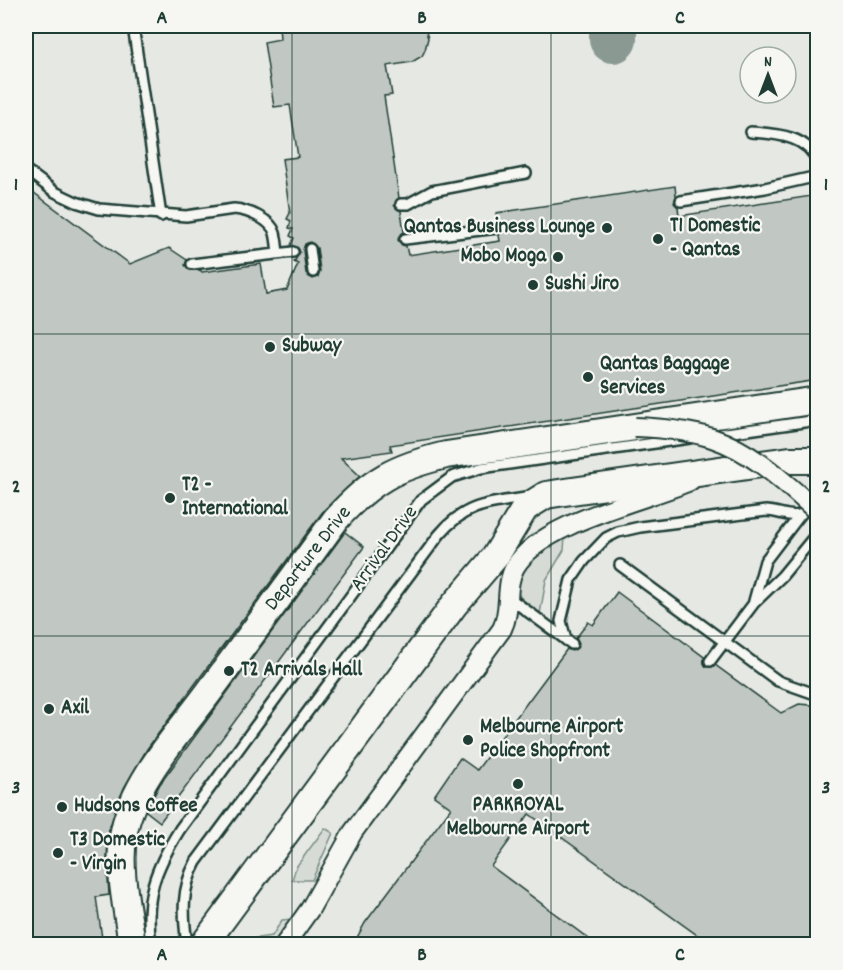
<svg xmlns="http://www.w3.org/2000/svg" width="843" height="970" font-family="Dekko,sans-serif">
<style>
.built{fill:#e6e8e4;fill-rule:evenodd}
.green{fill:#d6dbd6;stroke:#7a8c85;stroke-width:1.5}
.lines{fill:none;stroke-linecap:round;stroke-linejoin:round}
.taxiway{stroke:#8a9a93;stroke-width:48}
.building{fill:#c1c8c3;stroke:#1f3d34;stroke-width:1.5;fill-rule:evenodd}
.lane-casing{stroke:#1f3d34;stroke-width:14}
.street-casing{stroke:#1f3d34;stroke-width:22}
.secondary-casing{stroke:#1f3d34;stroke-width:30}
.lane{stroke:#f6f6f2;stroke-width:9}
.street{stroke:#f6f6f2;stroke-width:18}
.secondary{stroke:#f6f6f2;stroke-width:26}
.street-bridge-casing{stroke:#1f3d34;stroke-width:22;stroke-linecap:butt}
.street-bridge{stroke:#f6f6f2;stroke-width:18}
.grid{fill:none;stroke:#1f3d34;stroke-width:1.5;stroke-opacity:0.55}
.poi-dot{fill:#1f3d34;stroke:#f6f6f2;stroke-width:2}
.labels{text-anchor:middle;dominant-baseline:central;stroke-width:4.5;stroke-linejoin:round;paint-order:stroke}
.poi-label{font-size:21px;font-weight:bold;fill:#1f3d34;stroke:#f6f6f2;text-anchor:start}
.street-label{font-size:21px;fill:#1f3d34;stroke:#f6f6f2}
.neatline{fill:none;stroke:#1f3d34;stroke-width:2}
.grid-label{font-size:20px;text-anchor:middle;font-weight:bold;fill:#1f3d34}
</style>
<rect width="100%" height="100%" fill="#f6f6f2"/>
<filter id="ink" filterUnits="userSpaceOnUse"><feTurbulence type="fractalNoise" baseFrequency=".0167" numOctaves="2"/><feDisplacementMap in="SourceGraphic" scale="12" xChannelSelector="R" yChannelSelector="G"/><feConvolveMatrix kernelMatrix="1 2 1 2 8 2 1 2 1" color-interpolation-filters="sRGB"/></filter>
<g filter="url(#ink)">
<!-- built -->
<path class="built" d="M26 26H817V944H26ZM750 57H786V93H750Z"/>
<!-- green -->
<g class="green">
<polygon points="565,536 564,550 546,580 540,614 522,599 516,591 519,570 527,559"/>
<polygon points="325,828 333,833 312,880 292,880 296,867"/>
<polygon points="294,919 275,944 215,944 219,937 228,942 272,936 282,920"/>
</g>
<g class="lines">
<!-- taxiway -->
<polyline class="taxiway" points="613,39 613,26"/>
</g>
<!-- building -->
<g class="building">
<path d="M279 26H424L428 38 425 50 422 56 412 62 387 66 392 95 384 96 399 198 394 205 397 209 401 211 404 232 399 236 398 240 402 245 406 246 408 255 500 241 499 235 504 231 505 227 501 222 497 221 496 213 675 186 676 196 674 203 678 207 679 216 818 195V380L390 445 392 451 341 458 360 476 324 510 147 749 124 788 109 829 107 860 109 895 96 897 103 945H26V187L130 264 169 248 187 260 185 265 190 270H200L202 272 261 264 266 294 287 290 298 264 294 262 300 252 298 248 291 245 294 238 290 236 293 229 289 228 291 221 287 219 290 213 282 159 298 157 290 105 274 107 264 42 280 39ZM310 242 317 248 320 271 318 277 313 279 306 273 303 250 305 244Z"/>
<polygon points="345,532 364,547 160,822 146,811 160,784"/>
<polygon points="617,592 704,657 704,663 706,667 712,667 715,665 781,713 799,704 811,705 818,709 818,945 690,945 697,935 529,814 491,866 597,945 353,945 365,923 451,808 434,796 460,758 477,770 567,649 572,651 577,648 579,644 576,638 588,622 593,625"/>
</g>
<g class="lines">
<defs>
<g id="lane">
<polyline points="133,26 161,216"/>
<path d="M751 132C776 134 808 135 818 163"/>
<path d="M26 170 55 192 76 202 99 209 186 216 234 209C247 210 271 219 275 233 277 240 277 247 278 253"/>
<polyline points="681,201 765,188 818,176"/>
<polyline points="401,204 408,204 432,191 526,173"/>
<polyline points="405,239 498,228"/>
<polyline points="310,249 313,272"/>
<polyline points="192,264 293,252"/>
<polyline points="712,435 818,420"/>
<polyline points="620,565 778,681 818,695"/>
<polyline points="508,597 572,644"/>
<polyline points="754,601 765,561 800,515 818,498"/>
<path d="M566 640 561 621 571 580 584 561 606 538 618 532 640 527 766 511C778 511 789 518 800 515"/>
<polyline points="710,661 754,603 782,576 818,532"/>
<path d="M151 944C144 897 155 869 180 829L421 500 452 477 481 468 690 438"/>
<path d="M187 944C183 915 181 889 196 862L439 535C464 504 490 503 526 498"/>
</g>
<path id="street" d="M285 944 310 909 353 832 502 629C512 609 504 586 515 567 541 522 644 501 690 481"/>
<g id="secondary">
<path d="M132 944C127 908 117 868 124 831 134 781 179 733 209 692 251 635 294 577 336 519 371 480 396 467 446 455L818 400"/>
<polyline points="204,944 454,605 495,557 525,508 546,495 565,492 790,460 818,460"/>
</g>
</defs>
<!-- lane casing -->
<use href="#lane" class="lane-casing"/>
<!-- street casing -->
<use href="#street" class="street-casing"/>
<!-- secondary casing -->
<use href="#secondary" class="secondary-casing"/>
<!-- lane -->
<use href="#lane" class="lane"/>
<!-- street -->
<use href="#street" class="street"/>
<!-- secondary -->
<use href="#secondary" class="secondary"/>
<defs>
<path id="street-bridge" d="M635 427C660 428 687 430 712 438 754 452 785 483 818 512"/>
</defs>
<!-- street-bridge casing -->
<use href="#street-bridge" class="street-bridge-casing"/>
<!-- street-bridge -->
<use href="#street-bridge" class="street-bridge"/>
</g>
</g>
<!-- grid -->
<path class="grid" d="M292 26V944M551 26V944M26 334H818M26 636H818"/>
<!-- markers -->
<g class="poi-dot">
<circle cx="607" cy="228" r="6"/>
<circle cx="658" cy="239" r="6"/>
<circle cx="558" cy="257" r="6"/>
<circle cx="533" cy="285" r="6"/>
<circle cx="270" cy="347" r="6"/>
<circle cx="588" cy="377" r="6"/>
<circle cx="170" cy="498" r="6"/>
<circle cx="229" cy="671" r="6"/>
<circle cx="49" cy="709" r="6"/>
<circle cx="468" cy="740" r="6"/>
<circle cx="518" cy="784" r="6"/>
<circle cx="62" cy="807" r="6"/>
<circle cx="58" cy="853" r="6"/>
</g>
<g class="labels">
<!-- poi labels -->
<g class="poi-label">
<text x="670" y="227">T1 Domestic<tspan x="670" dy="24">- Qantas</tspan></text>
<text x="595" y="228" text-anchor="end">Qantas Business Lounge</text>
<text x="546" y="257" text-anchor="end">Mobo Moga</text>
<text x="545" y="285">Sushi Jiro</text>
<text x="282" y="347">Subway</text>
<text x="600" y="365">Qantas Baggage<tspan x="600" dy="24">Services</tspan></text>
<text x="182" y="486">T2 -<tspan x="182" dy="24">International</tspan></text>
<text x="241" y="671">T2 Arrivals Hall</text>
<text x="61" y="709">Axil</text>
<text x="480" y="728">Melbourne Airport<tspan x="480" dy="24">Police Shopfront</tspan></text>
<text x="518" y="806" text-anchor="middle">PARKROYAL<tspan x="518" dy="24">Melbourne Airport</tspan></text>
<text x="74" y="807">Hudsons Coffee</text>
<text x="70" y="841">T3 Domestic<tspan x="70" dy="24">- Virgin</tspan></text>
</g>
<!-- street labels -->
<g class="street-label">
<text transform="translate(385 549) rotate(-54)">Arrival Drive</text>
<text transform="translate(309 559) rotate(-52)">Departure Drive</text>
</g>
</g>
<!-- margin -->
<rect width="843" height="970" fill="none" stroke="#f6f6f2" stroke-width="66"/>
<!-- north arrow -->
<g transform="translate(768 75)"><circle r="28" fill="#f6f6f2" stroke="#a0aca6" stroke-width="1.5"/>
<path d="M0-4.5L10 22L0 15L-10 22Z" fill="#1f3d34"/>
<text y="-9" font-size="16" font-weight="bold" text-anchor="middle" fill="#1f3d34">N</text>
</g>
<rect x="33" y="33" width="777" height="904" class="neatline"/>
<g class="grid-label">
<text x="162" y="23">A</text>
<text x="422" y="23">B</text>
<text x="680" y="23">C</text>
<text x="16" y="190">1</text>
<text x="826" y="190">1</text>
<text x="16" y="492">2</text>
<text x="826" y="492">2</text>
<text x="16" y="793">3</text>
<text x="826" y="793">3</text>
<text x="162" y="960">A</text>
<text x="422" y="960">B</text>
<text x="680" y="960">C</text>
</g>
</svg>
